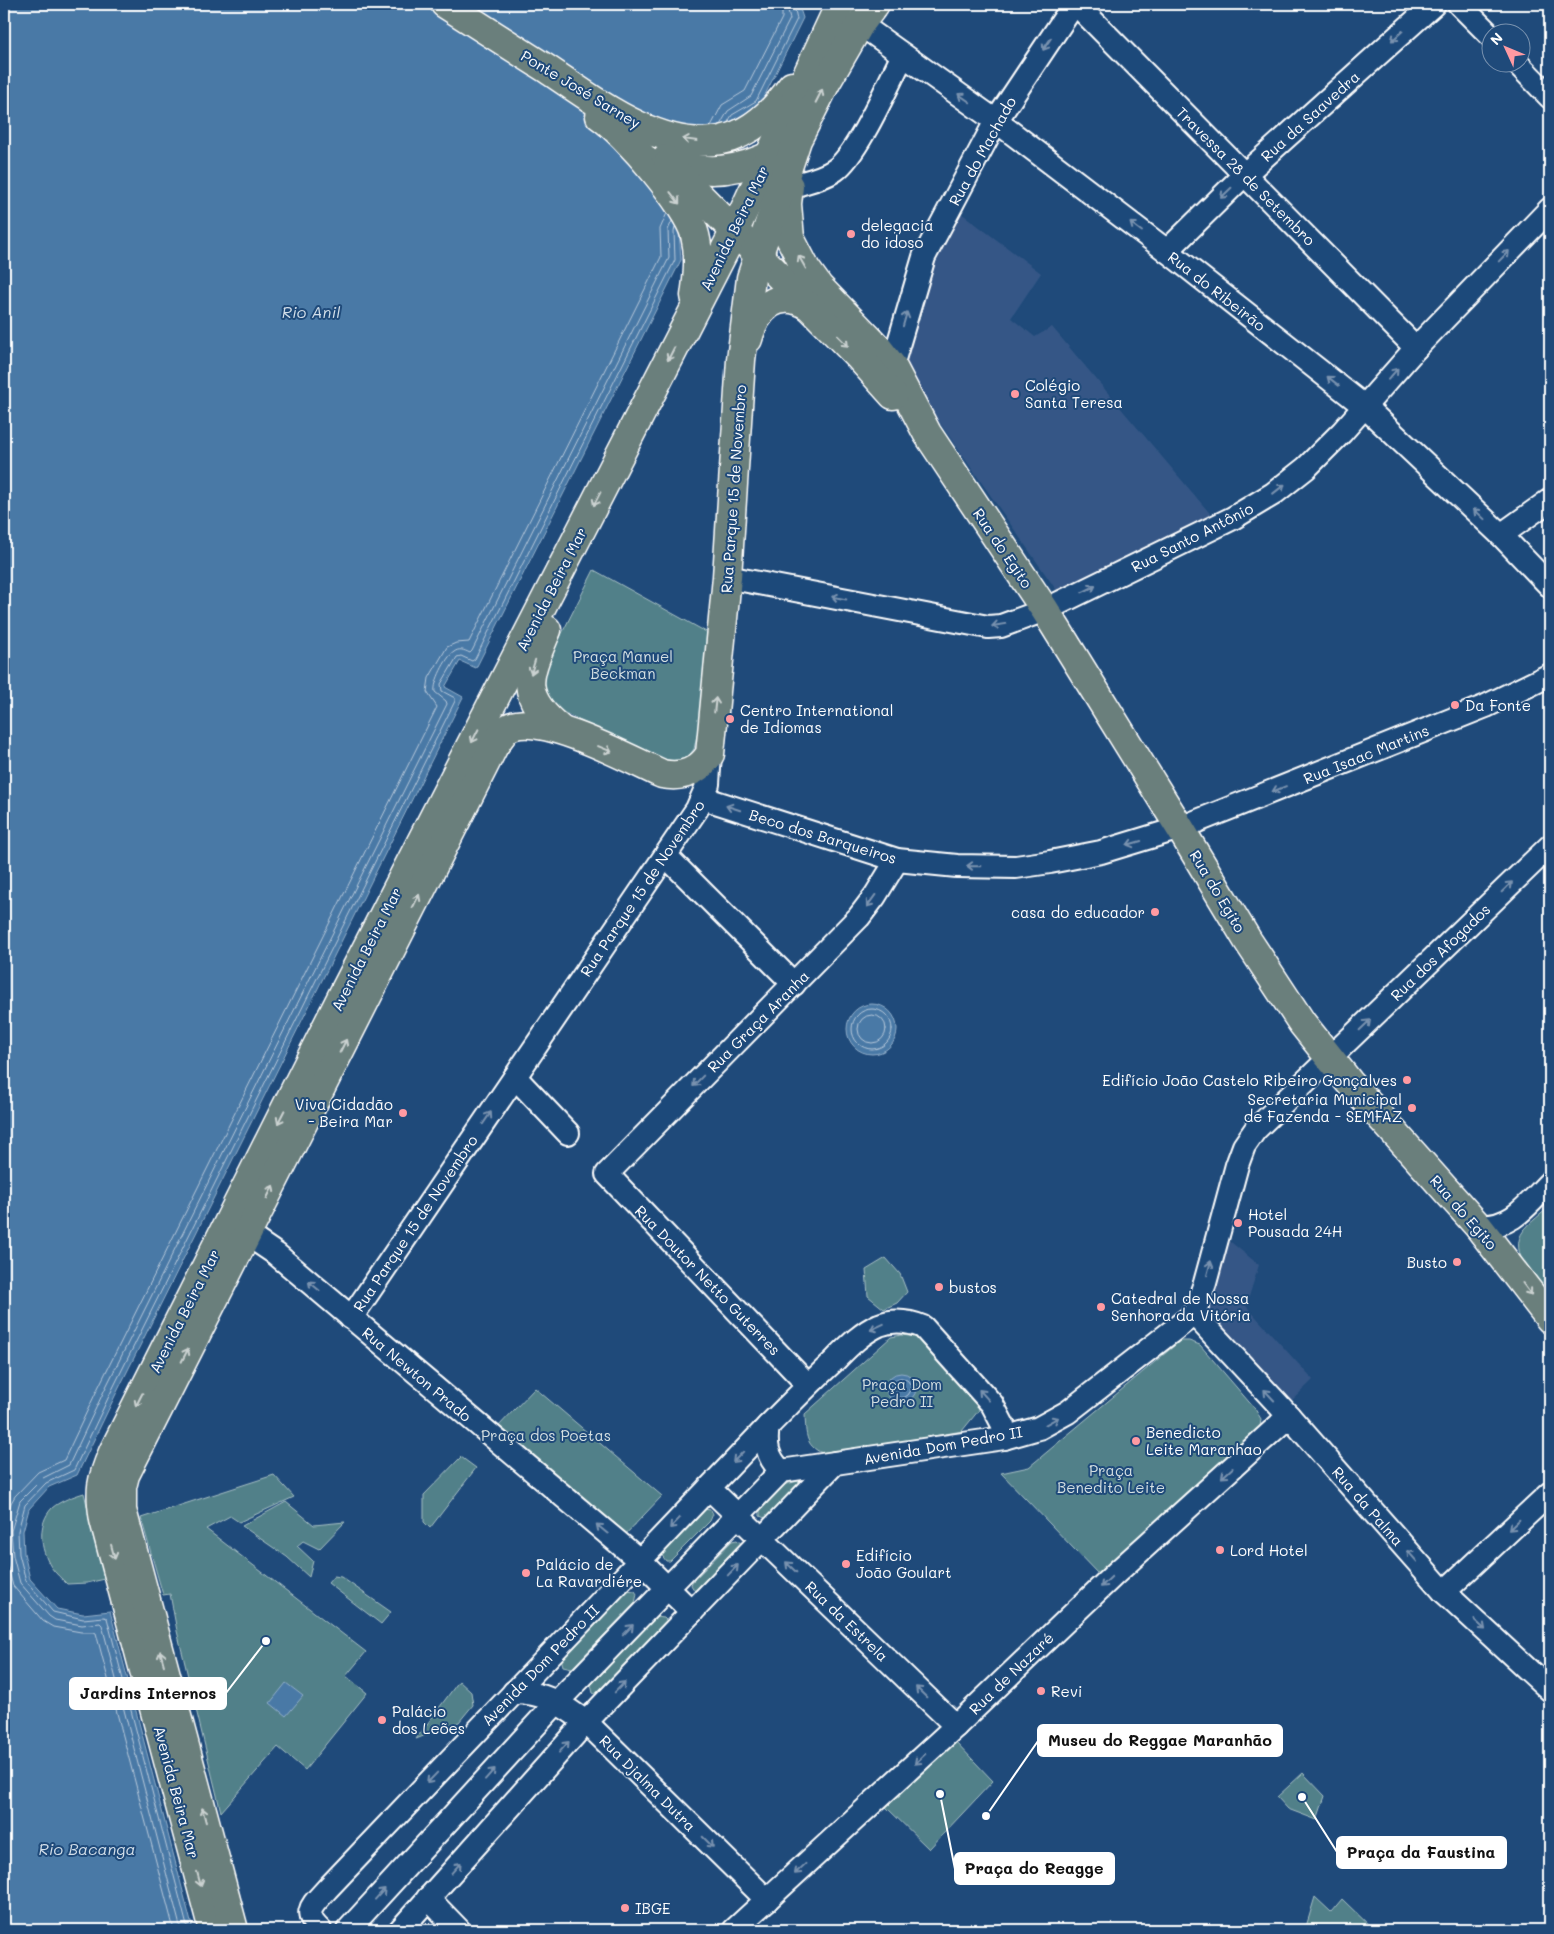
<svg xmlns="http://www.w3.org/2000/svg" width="1554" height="1934" font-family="Mali,sans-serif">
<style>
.built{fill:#355786}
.green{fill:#518089;stroke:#a8c0c4}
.water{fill:#4a79a6;stroke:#92afca}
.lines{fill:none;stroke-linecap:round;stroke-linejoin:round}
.shore{stroke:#b7c9db;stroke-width:1}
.minor-casing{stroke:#fff;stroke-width:26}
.major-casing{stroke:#fff;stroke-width:31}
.minor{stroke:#1f4a7a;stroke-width:22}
.major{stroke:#6b7f7c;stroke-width:28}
.oneway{stroke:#7992af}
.oneway2{stroke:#cbd2d1}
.poi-dot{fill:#ff9aa2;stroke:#1f4a7a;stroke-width:2}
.labels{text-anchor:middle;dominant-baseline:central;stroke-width:4;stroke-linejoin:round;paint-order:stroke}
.street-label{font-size:15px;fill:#fff;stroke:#1f4a7a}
.poi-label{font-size:15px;fill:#fff;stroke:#1f4a7a;text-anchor:start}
.park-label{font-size:15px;fill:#d4dfe2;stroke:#1f4a7a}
.water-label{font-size:16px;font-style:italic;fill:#d2dee9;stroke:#1f4a7a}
.leader{fill:none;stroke:#fff;stroke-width:2}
.callout-dot{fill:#fff;stroke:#1f4a7a;stroke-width:2}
.callout{fill:#fff;stroke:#fff;stroke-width:2}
.callout-label{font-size:16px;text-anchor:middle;font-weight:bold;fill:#111}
</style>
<rect width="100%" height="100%" fill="#1f4a7a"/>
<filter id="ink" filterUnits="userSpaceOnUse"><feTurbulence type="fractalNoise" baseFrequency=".02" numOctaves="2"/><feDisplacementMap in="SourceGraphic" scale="10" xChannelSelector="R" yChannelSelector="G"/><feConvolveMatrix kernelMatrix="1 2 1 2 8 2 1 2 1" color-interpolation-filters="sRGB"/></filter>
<g filter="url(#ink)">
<!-- built -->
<g class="built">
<polygon points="961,213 1041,273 1011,318 1035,337 1052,327 1213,517 1062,598 942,426 901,362 922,314 925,283"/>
<polygon points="1227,1239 1259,1265 1246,1306 1313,1380 1286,1406 1206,1320"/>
</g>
<!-- green -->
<g class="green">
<polygon points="594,570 708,633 703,707 694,749 687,758 679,762 653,757 561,711 544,695 541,675"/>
<path d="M1550 1206V1297C1537 1280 1506 1253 1524 1230 1531 1221 1542 1214 1550 1206Z"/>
<polygon points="886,1258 900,1274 907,1292 897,1303 884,1309 868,1296 866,1270"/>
<path d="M902 1335 916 1337 977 1395 979 1410 962 1431 827 1455C805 1447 806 1436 805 1414L891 1337Z"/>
<polygon points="1180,1341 1189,1341 1200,1345 1255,1409 1261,1419 1260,1427 1099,1575 1001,1473 1029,1467"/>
<polygon points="535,1388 662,1496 624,1536 495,1430"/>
<polygon points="461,1457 476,1468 430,1528 424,1522 424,1495"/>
<polygon points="274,1475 294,1497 239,1522 230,1516 206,1529 366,1652 346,1676 367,1693 305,1770 278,1747 221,1812 177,1631 170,1594 163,1595 141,1518"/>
<polygon points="807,1479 770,1517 765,1518 760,1516 760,1507 782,1485"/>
<path d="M84 1493 105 1579 87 1583 67 1584C62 1579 55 1573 51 1567 40 1549 37 1524 52 1508 60 1501 74 1496 84 1493Z"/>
<polygon points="286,1502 314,1525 345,1522 319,1549 303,1541 297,1546 313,1561 309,1577 287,1557 242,1526"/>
<polygon points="702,1509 711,1510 713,1514 710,1521 670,1561 666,1561 661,1554"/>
<polygon points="737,1540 743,1545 696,1593 691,1585 692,1582 732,1541"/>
<polygon points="334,1576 341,1577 391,1612 381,1624 328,1583"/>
<polygon points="626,1590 635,1591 637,1594 635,1603 572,1668 563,1666 561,1658"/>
<polygon points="656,1617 664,1618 667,1621 667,1626 597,1695 593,1693 591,1685"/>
<polygon points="459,1681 471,1692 473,1705 459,1722 416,1739"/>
<polygon points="954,1740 993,1781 929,1849 885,1806"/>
<polygon points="1303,1773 1325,1796 1317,1820 1288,1809 1277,1797"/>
<polygon points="1315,1897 1331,1912 1342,1899 1374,1930 1305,1930"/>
</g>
<!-- water -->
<g class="water">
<polygon points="4,4 803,4 800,9 803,18 760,105 735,119 679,231 681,260 476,668 460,661 445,687 463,697 115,1396 77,1475 49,1487 29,1509 23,1531 24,1553 30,1579 57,1609 83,1614 110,1611 193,1930 4,1930"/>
<circle cx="872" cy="1029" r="25"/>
<circle cx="901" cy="1388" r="15"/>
<polygon points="286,1683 303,1696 286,1716 270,1703"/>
</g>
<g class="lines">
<!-- shore -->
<g class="shore">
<polyline points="728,122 732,115 756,101 797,19 795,10 797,4"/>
<polyline points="720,125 728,111 751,96 790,19 788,10 790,4"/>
<polyline points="711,126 722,105 745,91 782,18 782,4"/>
<circle cx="872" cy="1029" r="20"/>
<circle cx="872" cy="1029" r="14"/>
<circle cx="901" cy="1388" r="10"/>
<polyline points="174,1930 96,1633 94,1632 81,1632 53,1627 43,1621 13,1586 5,1557 4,1531 11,1503 15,1496 38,1472 64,1460 98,1388 437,707 427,692 429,678 447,647 456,643 469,642 661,257 660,229 667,213"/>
<path d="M181 1930 102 1625 100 1623 82 1625 55 1620 49 1616 20 1583 13 1556 11 1531 20 1501 43 1478 69 1465 104 1391 447 704 446 701 435 692C433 683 446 657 454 652 459 648 464 650 470 653L472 651 669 258 668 230 672 221"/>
<polyline points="188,1930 107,1618 104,1617 83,1619 53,1612 26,1581 19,1554 18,1531 25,1505 46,1483 74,1470 110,1394 455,701 455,698 442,691 441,684 457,657 461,656 472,661 475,659 675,260 674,232 675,227"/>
</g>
<defs>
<g id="minor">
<polyline points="1076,4 1416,348"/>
<polyline points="1459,4 1492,37"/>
<polyline points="860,24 996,121 1167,251 1364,406 1501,535 1550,586"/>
<polyline points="1516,62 1550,97"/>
<path d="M789 187C804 182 822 179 835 170 858 154 889 82 903 55"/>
<polyline points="1167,251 1244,175 1434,4"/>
<polyline points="892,366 924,257 996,121 1074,4"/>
<polyline points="1501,535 1550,500"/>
<polyline points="727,577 988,627 1001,626 1045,610 1233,518 1273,494 1306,468 1342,432 1416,348 1550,209"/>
<polyline points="703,798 897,860 957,866 1016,867 1050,862 1101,852 1180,828 1486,706 1550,675"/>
<polyline points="666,856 794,984"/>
<polyline points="515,1077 568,1133"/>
<path d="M1478 1226C1512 1229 1528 1204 1550 1182"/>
<polyline points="229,1232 248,1235 276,1254 639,1560 692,1612"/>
<polyline points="1194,1314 1289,1416 1444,1592 1550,1690"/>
<polyline points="351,1318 697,809 708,784 710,754"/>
<polyline points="808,1385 607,1174 859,917 875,896 897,860"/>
<path d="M768 1426C765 1445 767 1457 781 1471"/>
<polyline points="709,1488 956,1726"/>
<polyline points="1444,1592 1550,1493"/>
<path d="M514 1692C548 1693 560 1704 586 1722L767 1900"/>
<polyline points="428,1898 459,1930"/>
<path d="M320 1930C301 1912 313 1905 327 1889L768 1426C790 1404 811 1382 834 1361 847 1348 861 1333 879 1325 894 1319 908 1321 923 1327L992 1404 1003 1425 1004 1438"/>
<polyline points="348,1930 557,1702 781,1471 1004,1438 1039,1428 1068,1412 1194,1314 1205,1283 1237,1165 1244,1146 1255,1130 1550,846"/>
<polyline points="400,1930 586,1722 835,1463"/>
<polyline points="734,1930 956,1726 1116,1573 1289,1416"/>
</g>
<g id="major">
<path d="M445 4C479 26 513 47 547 69 595 101 660 152 721 140 751 134 775 110 792 86"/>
<path d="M600 116C625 133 688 206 695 235 700 255 698 275 695 296"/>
<path d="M666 159C704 178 741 171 777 152"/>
<polyline points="668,164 809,306"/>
<polyline points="789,186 787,204 790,238 806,269 819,287 878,348 892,366 927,433 1045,610 1180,828 1248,941 1302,1023 1349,1082 1478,1226 1550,1319"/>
<path d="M748 339C756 310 777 286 809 306L858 356 893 395"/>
<path d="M547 630C528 676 517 694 560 729"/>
<path d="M213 1930 104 1520C99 1490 101 1480 113 1452L343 994 734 232 840 4"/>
<path d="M234 1930 122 1510V1487L125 1475 494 746C499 739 504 729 512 726 546 714 629 759 662 774 683 778 698 772 710 754L727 577 741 360 751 278 797 140 827 81 860 24 875 4"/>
</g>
</defs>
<!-- minor casing -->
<use href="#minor" class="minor-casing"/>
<!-- major casing -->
<use href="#major" class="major-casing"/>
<!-- minor -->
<use href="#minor" class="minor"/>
<!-- major -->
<use href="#major" class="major"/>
</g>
<!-- one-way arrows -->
<defs><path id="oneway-shaft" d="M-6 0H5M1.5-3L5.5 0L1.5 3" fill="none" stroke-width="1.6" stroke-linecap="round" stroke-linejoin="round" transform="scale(1.25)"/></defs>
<g class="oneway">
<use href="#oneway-shaft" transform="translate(1397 36) rotate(138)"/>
<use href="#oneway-shaft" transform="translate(1047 44) rotate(124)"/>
<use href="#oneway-shaft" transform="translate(964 98) rotate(-145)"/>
<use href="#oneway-shaft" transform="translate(1226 193) rotate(136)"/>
<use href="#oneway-shaft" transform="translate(1136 227) rotate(-143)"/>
<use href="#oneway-shaft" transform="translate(1504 256) rotate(-46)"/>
<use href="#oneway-shaft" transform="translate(905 319) rotate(-74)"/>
<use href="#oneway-shaft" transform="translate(1393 374) rotate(-49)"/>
<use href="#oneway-shaft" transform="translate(1333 381) rotate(-142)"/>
<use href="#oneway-shaft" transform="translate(1279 489) rotate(-38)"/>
<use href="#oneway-shaft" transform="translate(1479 514) rotate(-137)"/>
<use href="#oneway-shaft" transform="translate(1089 589) rotate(-26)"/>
<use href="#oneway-shaft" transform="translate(839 598) rotate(-169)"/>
<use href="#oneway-shaft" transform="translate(999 625) rotate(171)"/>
<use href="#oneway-shaft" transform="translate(1279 789) rotate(158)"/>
<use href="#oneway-shaft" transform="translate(733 808) rotate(-162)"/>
<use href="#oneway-shaft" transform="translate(1134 843) rotate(164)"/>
<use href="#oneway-shaft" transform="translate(974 866) rotate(-179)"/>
<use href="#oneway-shaft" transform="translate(1507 887) rotate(-44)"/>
<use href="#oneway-shaft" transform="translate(871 901) rotate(126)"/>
<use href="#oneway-shaft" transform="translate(1365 1025) rotate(-44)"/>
<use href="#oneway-shaft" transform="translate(698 1081) rotate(134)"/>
<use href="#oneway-shaft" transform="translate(487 1118) rotate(-56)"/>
<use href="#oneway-shaft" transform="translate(1209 1268) rotate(-75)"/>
<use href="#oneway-shaft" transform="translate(314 1286) rotate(-140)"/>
<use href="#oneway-shaft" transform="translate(877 1327) rotate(155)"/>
<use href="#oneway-shaft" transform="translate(984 1395) rotate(-132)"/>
<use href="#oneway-shaft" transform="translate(1269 1395) rotate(-133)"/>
<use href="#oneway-shaft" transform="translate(1052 1421) rotate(-29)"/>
<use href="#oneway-shaft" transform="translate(738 1457) rotate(134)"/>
<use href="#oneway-shaft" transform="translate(1227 1473) rotate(138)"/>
<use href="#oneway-shaft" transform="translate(675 1523) rotate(134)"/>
<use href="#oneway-shaft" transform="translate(1514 1525) rotate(136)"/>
<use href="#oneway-shaft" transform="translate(602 1529) rotate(-140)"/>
<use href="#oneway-shaft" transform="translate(1412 1556) rotate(-131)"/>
<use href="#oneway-shaft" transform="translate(791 1567) rotate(-136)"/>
<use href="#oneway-shaft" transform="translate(733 1570) rotate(-46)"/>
<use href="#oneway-shaft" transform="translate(1106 1582) rotate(136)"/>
<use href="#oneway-shaft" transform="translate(1480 1625) rotate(42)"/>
<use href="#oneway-shaft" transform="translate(628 1630) rotate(-46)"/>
<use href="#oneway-shaft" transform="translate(620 1687) rotate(-46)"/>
<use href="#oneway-shaft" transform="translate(921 1692) rotate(-136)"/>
<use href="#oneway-shaft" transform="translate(564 1747) rotate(-48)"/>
<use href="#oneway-shaft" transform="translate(920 1759) rotate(137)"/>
<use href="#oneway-shaft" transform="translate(490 1774) rotate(-48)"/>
<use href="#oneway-shaft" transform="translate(432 1778) rotate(134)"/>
<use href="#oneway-shaft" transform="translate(708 1842) rotate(45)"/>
<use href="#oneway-shaft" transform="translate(456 1868) rotate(-48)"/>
<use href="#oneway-shaft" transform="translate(800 1869) rotate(137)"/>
<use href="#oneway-shaft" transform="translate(380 1894) rotate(-48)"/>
</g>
<g class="oneway2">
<use href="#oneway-shaft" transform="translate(819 96) rotate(-63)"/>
<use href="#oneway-shaft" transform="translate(690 140) rotate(-172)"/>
<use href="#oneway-shaft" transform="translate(675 198) rotate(52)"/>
<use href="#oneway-shaft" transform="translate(802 262) rotate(-120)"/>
<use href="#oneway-shaft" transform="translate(843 341) rotate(45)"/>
<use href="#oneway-shaft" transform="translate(671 354) rotate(117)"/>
<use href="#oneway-shaft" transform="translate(597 499) rotate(117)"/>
<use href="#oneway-shaft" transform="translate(533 667) rotate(107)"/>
<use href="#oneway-shaft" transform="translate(715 705) rotate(-84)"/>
<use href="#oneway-shaft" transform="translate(475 736) rotate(117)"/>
<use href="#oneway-shaft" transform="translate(605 749) rotate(23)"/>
<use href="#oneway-shaft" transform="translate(416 901) rotate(-63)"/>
<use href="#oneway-shaft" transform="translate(343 1046) rotate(-63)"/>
<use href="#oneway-shaft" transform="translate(281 1117) rotate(117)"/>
<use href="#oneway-shaft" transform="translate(270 1192) rotate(-63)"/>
<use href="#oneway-shaft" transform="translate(1527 1289) rotate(53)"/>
<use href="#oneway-shaft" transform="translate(185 1355) rotate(-63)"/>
<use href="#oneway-shaft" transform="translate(139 1400) rotate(117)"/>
<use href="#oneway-shaft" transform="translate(113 1552) rotate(75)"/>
<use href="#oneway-shaft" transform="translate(162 1658) rotate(-105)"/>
<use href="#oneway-shaft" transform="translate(204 1815) rotate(-105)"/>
<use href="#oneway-shaft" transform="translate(199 1879) rotate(75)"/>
</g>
</g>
<!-- markers -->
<g class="poi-dot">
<circle cx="851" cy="234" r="5"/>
<circle cx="1015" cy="394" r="5"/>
<circle cx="1455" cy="705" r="5"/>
<circle cx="730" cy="719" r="5"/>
<circle cx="1155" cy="912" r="5"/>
<circle cx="1407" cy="1080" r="5"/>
<circle cx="1412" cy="1108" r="5"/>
<circle cx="403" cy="1113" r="5"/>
<circle cx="1238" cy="1223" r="5"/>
<circle cx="1457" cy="1262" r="5"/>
<circle cx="939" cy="1287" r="5"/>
<circle cx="1101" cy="1307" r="5"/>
<circle cx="1136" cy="1441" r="5"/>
<circle cx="1220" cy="1550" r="5"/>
<circle cx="846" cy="1564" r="5"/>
<circle cx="526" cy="1573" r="5"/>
<circle cx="1041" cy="1691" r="5"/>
<circle cx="382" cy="1720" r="5"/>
<circle cx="625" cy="1908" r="5"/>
</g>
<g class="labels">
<!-- street labels -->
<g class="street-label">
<text transform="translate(581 89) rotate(31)">Ponte José Sarney</text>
<text transform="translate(1310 116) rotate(-42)">Rua da Saavedra</text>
<text transform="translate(982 151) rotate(-61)">Rua do Machado</text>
<text transform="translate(1246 176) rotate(45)">Travessa 28 de Setembro</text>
<text transform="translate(734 228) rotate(-64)">Avenida Beira Mar</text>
<text transform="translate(1217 291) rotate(38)">Rua do Ribeirão</text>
<text transform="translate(733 489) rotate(-86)">Rua Parque 15 de Novembro</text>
<text transform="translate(1192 537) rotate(-27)">Rua Santo Antônio</text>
<text transform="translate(1003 548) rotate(56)">Rua do Egito</text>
<text transform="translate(551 589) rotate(-63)">Avenida Beira Mar</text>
<text transform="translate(1366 754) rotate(-22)">Rua Isaac Martins</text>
<text transform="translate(823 836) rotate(17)">Beco dos Barqueiros</text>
<text transform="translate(642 888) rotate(-56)">Rua Parque 15 de Novembro</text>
<text transform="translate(1218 891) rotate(59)">Rua do Egito</text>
<text transform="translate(366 949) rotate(-63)">Avenida Beira Mar</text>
<text transform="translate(1440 952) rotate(-44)">Rua dos Afogados</text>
<text transform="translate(758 1021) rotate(-45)">Rua Graça Aranha</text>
<text transform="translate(1464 1212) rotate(49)">Rua do Egito</text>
<text transform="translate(415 1223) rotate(-56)">Rua Parque 15 de Novembro</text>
<text transform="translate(708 1280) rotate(46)">Rua Doutor Netto Guterres</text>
<text transform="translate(184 1311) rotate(-63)">Avenida Beira Mar</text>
<text transform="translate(417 1374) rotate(40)">Rua Newton Prado</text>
<text transform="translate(943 1445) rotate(-10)">Avenida Dom Pedro II</text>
<text transform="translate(1368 1506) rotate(49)">Rua da Palma</text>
<text transform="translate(847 1621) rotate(44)">Rua da Estrela</text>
<text transform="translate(540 1665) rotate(-46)">Avenida Dom Pedro II</text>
<text transform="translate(1011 1673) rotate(-44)">Rua de Nazaré</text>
<text transform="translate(648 1783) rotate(45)">Rua Djalma Dutra</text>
<text transform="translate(177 1792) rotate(75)">Avenida Beira Mar</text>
</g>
<!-- poi labels -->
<g class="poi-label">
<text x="861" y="225">delegacia<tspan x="861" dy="17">do idoso</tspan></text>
<text x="1025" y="385">Colégio<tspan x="1025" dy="17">Santa Teresa</tspan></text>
<text x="1465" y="705">Da Fonte</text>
<text x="740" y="710">Centro International<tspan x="740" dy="17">de Idiomas</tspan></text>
<text x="1145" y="912" text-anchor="end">casa do educador</text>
<text x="1397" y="1080" text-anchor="end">Edifício João Castelo Ribeiro Gonçalves</text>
<text x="1402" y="1099" text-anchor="end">Secretaria Municipal<tspan x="1402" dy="17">de Fazenda - SEMFAZ</tspan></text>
<text x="393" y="1104" text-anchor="end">Viva Cidadão<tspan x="393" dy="17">- Beira Mar</tspan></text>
<text x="1248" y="1214">Hotel<tspan x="1248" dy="17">Pousada 24H</tspan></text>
<text x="1447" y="1262" text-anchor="end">Busto</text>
<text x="949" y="1287">bustos</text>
<text x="1111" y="1298">Catedral de Nossa<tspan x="1111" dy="17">Senhora da Vitória</tspan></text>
<text x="1146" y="1432">Benedicto<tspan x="1146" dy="17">Leite Maranhao</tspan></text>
<text x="1230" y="1550">Lord Hotel</text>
<text x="856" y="1555">Edifício<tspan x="856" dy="17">João Goulart</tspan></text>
<text x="536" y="1564">Palácio de<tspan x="536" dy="17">La Ravardiére</tspan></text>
<text x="1051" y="1691">Revi</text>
<text x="392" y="1711">Palácio<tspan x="392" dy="17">dos Leões</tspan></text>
<text x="635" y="1908">IBGE</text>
</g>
<!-- park labels -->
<g class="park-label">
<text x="623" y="656">Praça Manuel<tspan x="623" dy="17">Beckman</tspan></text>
<text x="902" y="1384">Praça Dom<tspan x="902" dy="17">Pedro II</tspan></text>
<text x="546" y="1435">Praça dos Poetas</text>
<text x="1111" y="1470">Praça<tspan x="1111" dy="17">Benedito Leite</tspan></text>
</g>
<!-- water labels -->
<g class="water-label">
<text x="311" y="311">Rio Anil</text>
<text x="87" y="1848">Rio Bacanga</text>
</g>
</g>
<!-- callouts -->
<path class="leader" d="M266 1641L226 1693M986 1816L1038 1741M1302 1797L1337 1852M940 1794L955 1869"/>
<g class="callout-dot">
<circle cx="266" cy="1641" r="5"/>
<circle cx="986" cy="1816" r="5"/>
<circle cx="1302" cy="1797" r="5"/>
<circle cx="940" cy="1794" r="5"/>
</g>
<g class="callout">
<rect x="70" y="1678" width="156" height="31" rx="5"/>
<rect x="1038" y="1725" width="244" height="31" rx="5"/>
<rect x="1337" y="1837" width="169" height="31" rx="5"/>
<rect x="955" y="1853" width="159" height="31" rx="5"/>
</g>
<g class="callout-label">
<text x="148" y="1699">Jardins Internos</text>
<text x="1160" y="1746">Museu do Reggae Maranhão</text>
<text x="1421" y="1858">Praça da Faustina</text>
<text x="1034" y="1874">Praça do Reagge</text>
</g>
<!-- margin -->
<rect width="1554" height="1934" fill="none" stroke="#1f4a7a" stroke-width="20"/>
<rect x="10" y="10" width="1534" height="1914" fill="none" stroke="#fff" stroke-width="2" filter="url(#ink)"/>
<!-- north arrow -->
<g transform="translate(1506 48) rotate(314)"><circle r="24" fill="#1f4a7a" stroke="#7992af"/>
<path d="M0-4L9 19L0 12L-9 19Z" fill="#ff9aa2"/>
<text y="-8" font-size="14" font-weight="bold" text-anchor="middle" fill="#ffffff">N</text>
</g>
</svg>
